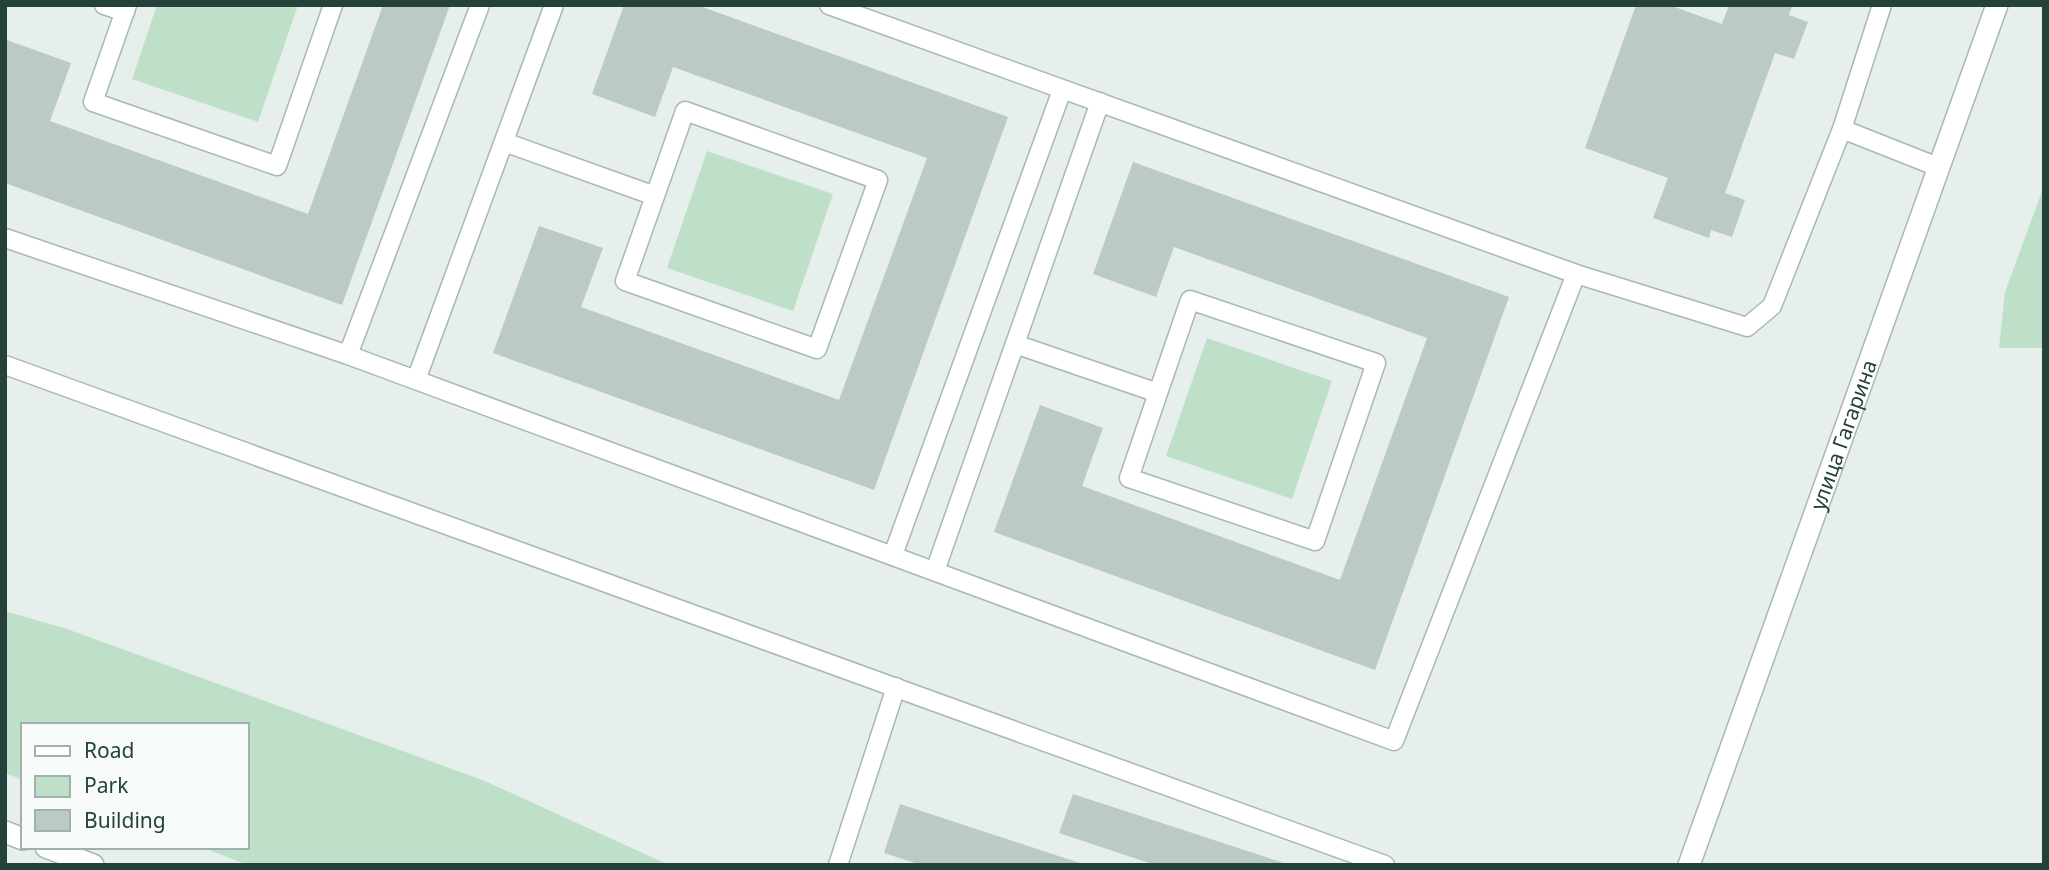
<svg xmlns="http://www.w3.org/2000/svg" width="2049" height="870" font-family="'Noto Sans',sans-serif">
<style>
.green{fill:#bfe0c8}
.building{fill:#bbcac4}
.lines{fill:none;stroke-linecap:round;stroke-linejoin:round}
.lane-casing{stroke:#a8b8b2;stroke-width:21}
.street-casing{stroke:#a8b8b2;stroke-width:24}
.secondary-casing{stroke:#a4bbb3;stroke-width:24}
.lane{stroke:#fff;stroke-width:18}
.street{stroke:#fff;stroke-width:21}
.secondary{stroke:#fff;stroke-width:21}
.labels{text-anchor:middle;dominant-baseline:central;stroke-width:6;stroke-linejoin:round;paint-order:stroke}
.street-label{font-size:21px;fill:#24423a;stroke:#f7fbf9}
</style>
<rect width="100%" height="100%" fill="#e6efeb"/>
<!-- green -->
<g class="green">
<polygon points="157,5 298,5 258,122 132,79"/>
<polygon points="707,151 833,194 793,311 667,268"/>
<polygon points="2044,186 2044,348 1999,348 2005,292"/>
<polygon points="1207,338 1332,381 1292,499 1166,456"/>
<polygon points="5,611 67,629 485,781 669,865 248,865 201,847 247,847 247,725 23,725 23,780 5,773"/>
</g>
<!-- building -->
<g class="building">
<polygon points="383,5 450,5 342,305 5,183 5,46 7,40 71,63 50,121 308,214"/>
<polygon points="624,5 697,5 1008,117 874,490 493,353 539,226 603,248 581,307 839,400 927,158 673,67 655,117 592,94"/>
<polygon points="1636,5 1669,5 1722,24 1729,5 1789,5 1792,6 1789,15 1808,22 1794,59 1775,53 1725,193 1745,200 1732,237 1711,230 1709,238 1653,218 1668,178 1585,148"/>
<polygon points="1133,162 1509,297 1375,670 994,532 1040,405 1103,428 1082,486 1340,580 1427,338 1174,247 1156,297 1093,274"/>
<polygon points="1073,794 1287,864 1287,865 1155,865 1059,833"/>
<polygon points="900,804 1083,864 1083,865 921,865 884,853"/>
</g>
<g class="lines">
<defs>
<g id="lane">
<polyline points="104,5 125,12"/>
<polyline points="127,5 93,102 277,166 333,5"/>
<polyline points="829,5 1576,274 1747,327 1772,306 1842,129 1882,5"/>
<polyline points="1842,129 1938,167"/>
<polyline points="504,142 655,196 685,111 878,180 817,349 625,281 655,196"/>
<polyline points="5,238 348,355 1394,741 1576,274"/>
<polyline points="1015,344 1158,393 1190,300 1376,363 1315,541 1129,478 1158,393"/>
<polyline points="348,355 480,5"/>
<polyline points="5,365 1385,865"/>
<polyline points="416,380 554,5"/>
<polyline points="893,555 1062,90"/>
<polyline points="935,571 1100,102"/>
<polyline points="838,865 896,687"/>
</g>
<g id="street">
<path id="s1" d="M1689 865 1997 5"/>
</g>
<g id="secondary">
<polyline points="5,832 23,839"/>
<polyline points="46,847 93,865"/>
</g>
</defs>
<!-- lane casing -->
<use href="#lane" class="lane-casing"/>
<!-- street casing -->
<use href="#street" class="street-casing"/>
<!-- secondary casing -->
<use href="#secondary" class="secondary-casing"/>
<!-- lane -->
<use href="#lane" class="lane"/>
<!-- street -->
<use href="#street" class="street"/>
<!-- secondary -->
<use href="#secondary" class="secondary"/>
</g>
<g class="labels">
<!-- street labels -->
<g class="street-label">
<text stroke="none"><textPath href="#s1" startOffset="457">улица Гагарина</textPath></text>
</g>
</g>
<!-- border -->
<rect width="2049" height="870" fill="none" stroke="#24423a" stroke-width="14"/>
<!-- legend -->
<rect x="21" y="723" width="228" height="126" fill="#f7fbf9" stroke="#a3b1ad" stroke-width="2"/>
<rect x="35" y="746" width="35" height="10" fill="#ffffff" stroke="#a3b1ad" stroke-width="2"/>
<text x="84" y="758" font-size="21" fill="#24423a">Road</text>
<rect x="35" y="776" width="35" height="21" fill="#bfe0c8" stroke="#a3b1ad" stroke-width="2"/>
<text x="84" y="793" font-size="21" fill="#24423a">Park</text>
<rect x="35" y="810" width="35" height="21" fill="#bbcac4" stroke="#a3b1ad" stroke-width="2"/>
<text x="84" y="828" font-size="21" fill="#24423a">Building</text>
</svg>
